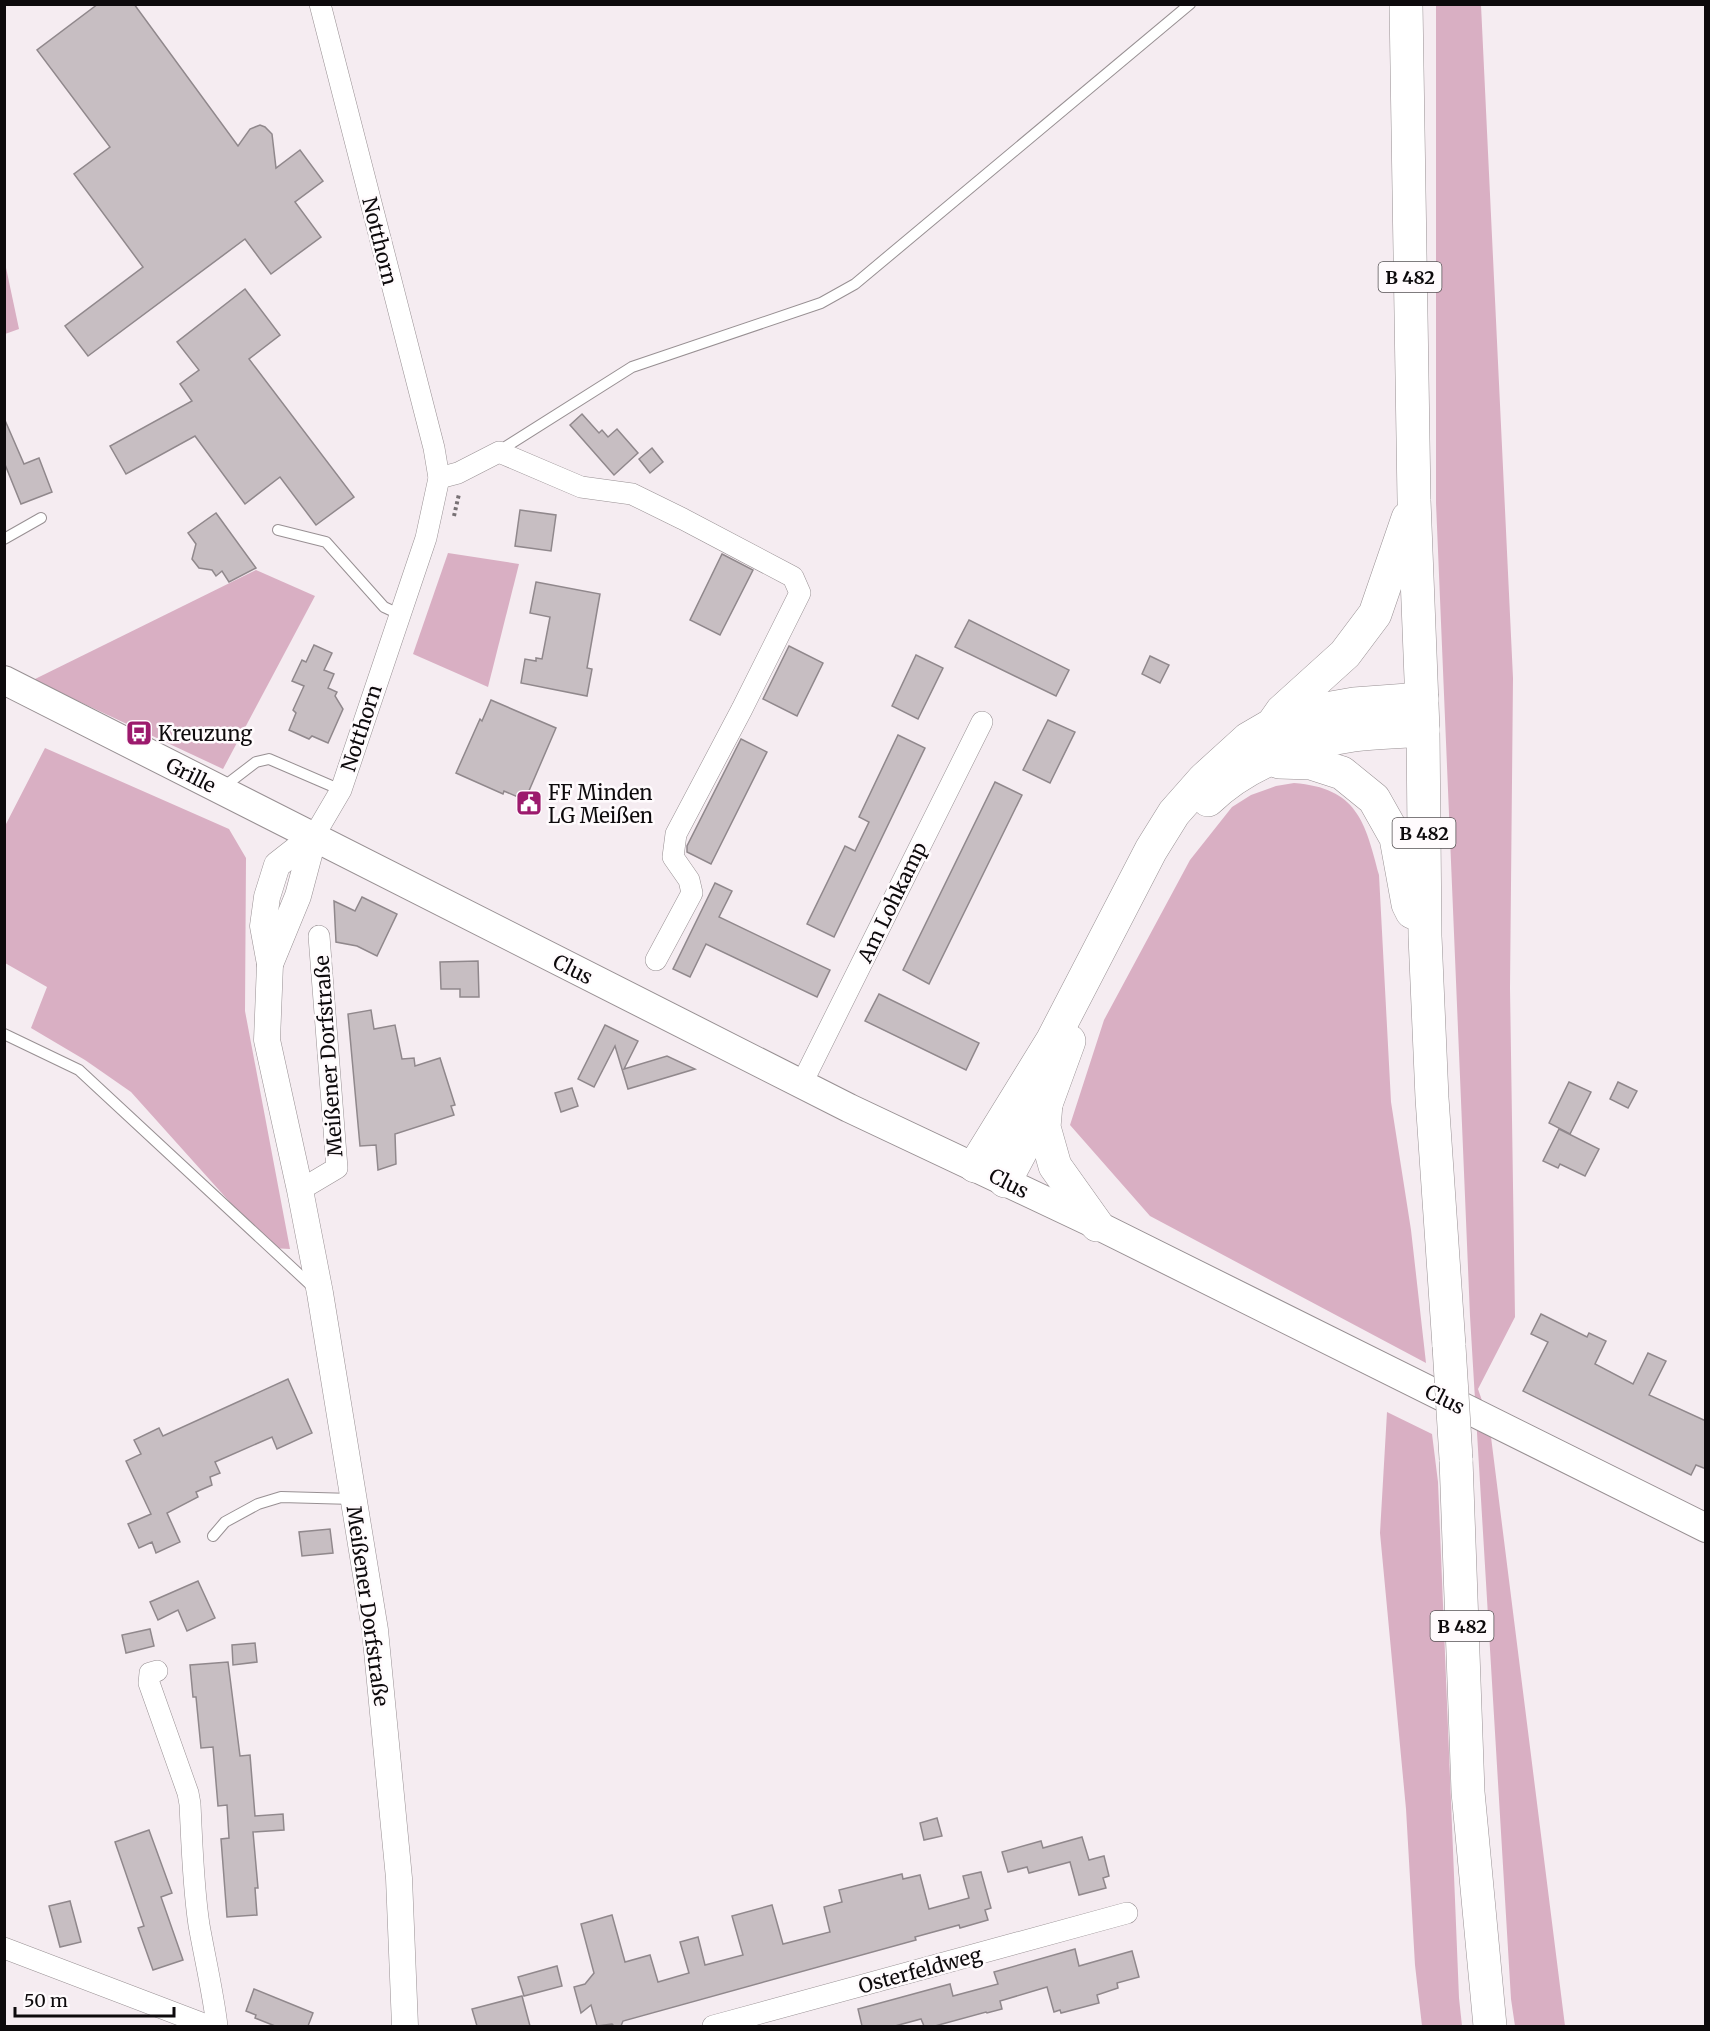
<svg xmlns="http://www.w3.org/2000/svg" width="1710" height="2031" font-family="Merriweather,serif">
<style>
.green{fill:#d9afc3}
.building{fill:#c7bec2;stroke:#90888c;stroke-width:1.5}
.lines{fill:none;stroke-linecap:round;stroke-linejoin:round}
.service-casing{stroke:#989093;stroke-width:12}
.minor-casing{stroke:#989093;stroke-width:22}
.tertiary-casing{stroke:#989093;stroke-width:27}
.secondary-casing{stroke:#989093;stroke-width:30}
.primary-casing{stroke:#989093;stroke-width:34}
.path{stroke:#777174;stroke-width:4;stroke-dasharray:3 3;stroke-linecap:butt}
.service{stroke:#fff;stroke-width:10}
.minor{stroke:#fff;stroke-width:21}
.tertiary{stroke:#fff;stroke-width:26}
.secondary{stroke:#fff;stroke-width:28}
.primary{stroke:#fff;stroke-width:33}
.primary-bridge-casing{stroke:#989093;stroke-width:34;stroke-linecap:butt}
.primary-bridge{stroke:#fff;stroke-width:33}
.labels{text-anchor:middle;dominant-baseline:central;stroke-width:5;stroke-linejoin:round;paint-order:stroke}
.shield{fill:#fffbfd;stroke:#565254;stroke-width:1.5}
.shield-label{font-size:18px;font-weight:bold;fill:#0d0a0c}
.street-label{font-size:20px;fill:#0d0a0c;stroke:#fffbfd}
.poi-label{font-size:20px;fill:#0d0a0c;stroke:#fffbfd;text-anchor:start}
</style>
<rect width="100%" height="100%" fill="#f5ecf1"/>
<!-- green -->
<g class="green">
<polygon points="1436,5 1481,5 1513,678 1510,988 1515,1317 1478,1389 1489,1421 1565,2026 1515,2026 1511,1999 1470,1316 1436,503"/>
<polygon points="5,263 19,329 5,334 4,334"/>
<polygon points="448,553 519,564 488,687 413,654"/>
<polygon points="256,570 315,596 223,769 33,680"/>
<polygon points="45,748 229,829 246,858 245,1011 290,1249 271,1248 131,1092 85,1060 31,1028 47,987 5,963 5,826"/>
<path d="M1294 783C1357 788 1365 821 1379 875L1391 1102 1411 1230 1426 1363 1150 1216 1070 1125 1104 1020 1190 860 1232 807 1251 795 1276 786Z"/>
<polygon points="1387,1412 1432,1434 1438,1482 1459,1998 1462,2026 1422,2026 1415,1965 1406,1809 1380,1533"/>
</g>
<!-- building -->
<g class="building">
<polygon points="98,4 134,4 238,146 250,129 260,125 265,127 272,134 276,168 300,150 323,181 295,202 321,237 271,274 245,239 88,356 65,326 143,267 74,174 110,147 37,50"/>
<polygon points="245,289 280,335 249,359 354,497 316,525 280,477 245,504 195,436 126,474 110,446 192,401 180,384 199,370 177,342"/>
<polygon points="582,414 599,433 602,430 608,437 617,429 638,453 614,475 570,425"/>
<polygon points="4,418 24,464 39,458 52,492 21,504 4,462"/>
<polygon points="652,448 663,462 650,473 639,459"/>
<polygon points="520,510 556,515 551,551 515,546"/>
<polygon points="216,513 256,568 229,582 222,571 216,576 212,570 199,568 192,559 196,544 188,533"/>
<polygon points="722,554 753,570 720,635 690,620"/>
<polygon points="536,582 600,594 587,668 592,669 587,696 521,683 525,659 536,661 536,658 542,659 550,617 530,613"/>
<polygon points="969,620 1069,670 1056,696 955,647"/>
<polygon points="314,645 332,653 324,670 334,674 328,688 337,692 335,696 343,709 328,743 312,736 309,739 289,730 296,713 293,710 304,686 292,681 302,660 306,662"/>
<polygon points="789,646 823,663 797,716 763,699"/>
<polygon points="916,655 943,668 918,719 892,706"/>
<polygon points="1150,656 1169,665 1160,683 1142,674"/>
<polygon points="491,700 556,728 525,800 504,791 503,794 456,773 480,719 482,721"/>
<polygon points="1048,720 1075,732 1050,783 1023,770"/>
<polygon points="898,735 925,748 834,937 807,924 845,846 855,851 869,822 859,817"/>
<polygon points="741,739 767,752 711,864 687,852 687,846"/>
<polygon points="995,782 1022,795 929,984 903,970"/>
<polygon points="715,883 732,891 719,917 830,970 817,997 706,944 690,977 673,969"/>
<polygon points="362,897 397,914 377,956 357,946 336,942 334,901 355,911"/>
<polygon points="478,961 479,997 460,997 460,989 441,989 440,962"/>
<polygon points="879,994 979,1043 966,1070 865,1021"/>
<polygon points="371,1010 374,1029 395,1025 402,1059 414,1058 415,1066 440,1058 455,1105 451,1106 454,1115 395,1134 396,1164 378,1170 376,1145 360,1146 348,1014"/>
<polygon points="605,1025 638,1041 624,1069 667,1056 695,1069 628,1089 615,1046 594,1087 578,1079"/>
<polygon points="1569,1082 1591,1092 1570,1134 1549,1123"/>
<polygon points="1618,1082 1637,1091 1628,1108 1610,1099"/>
<polygon points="572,1088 578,1106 561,1112 555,1093"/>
<polygon points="1559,1129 1599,1149 1585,1176 1560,1164 1558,1168 1543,1161"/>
<polygon points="1541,1314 1587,1337 1589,1333 1606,1341 1595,1364 1633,1384 1648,1353 1666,1361 1649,1395 1706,1421 1706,1469 1696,1465 1691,1475 1523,1391 1548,1342 1531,1334"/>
<polygon points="288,1379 312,1433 277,1449 272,1437 215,1462 220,1473 210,1477 212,1485 196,1492 198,1497 167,1513 180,1542 156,1553 152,1542 139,1548 128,1524 151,1514 126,1461 141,1454 134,1440 159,1428 163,1436"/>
<polygon points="330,1529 333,1553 302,1556 299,1532"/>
<polygon points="198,1581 215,1618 187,1631 178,1610 158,1620 150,1602"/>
<polygon points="150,1629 154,1646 126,1653 122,1635"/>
<polygon points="255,1643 257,1662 233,1665 232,1645"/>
<polygon points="228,1662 240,1756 250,1755 255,1816 283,1814 284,1830 253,1832 258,1888 255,1888 257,1915 227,1917 221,1839 229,1838 227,1805 218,1806 213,1747 201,1748 196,1697 193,1697 190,1665"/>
<polygon points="937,1818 942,1836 924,1840 920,1823"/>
<polygon points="149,1830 172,1893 161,1897 183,1960 153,1970 138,1928 144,1926 115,1842"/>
<polygon points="1082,1837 1089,1860 1104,1856 1109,1876 1103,1878 1106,1888 1079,1895 1070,1862 1029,1873 1027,1867 1008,1872 1002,1852 1041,1841 1043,1848"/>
<polygon points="981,1872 991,1908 985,1910 988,1920 960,1928 959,1925 915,1937 916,1940 623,2021 621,2026 614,2026 612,2024 597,2026 591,2005 581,2013 574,1987 585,1984 594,1973 581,1924 612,1915 625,1962 650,1955 658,1982 689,1973 680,1942 698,1937 705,1965 743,1955 732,1916 772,1905 783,1944 830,1932 824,1907 842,1902 839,1890 902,1874 903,1879 920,1875 929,1909 969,1898 963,1876"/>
<polygon points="70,1901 81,1942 60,1947 49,1906"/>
<polygon points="1075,1949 1079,1966 1132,1951 1139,1977 1117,1983 1118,1988 1097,1995 1099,2003 1061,2013 1060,2010 1054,2012 1047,1987 1000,2001 1002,2009 987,2013 986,2012 935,2026 924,2026 921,2019 895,2026 862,2026 858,2009 950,1984 953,1996 998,1984 994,1972"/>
<polygon points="557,1966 562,1986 524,1996 518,1977"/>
<polygon points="254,1989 313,2013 308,2026 275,2026 255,2018 256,2015 246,2011"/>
<polygon points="522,1996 530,2026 477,2026 472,2009"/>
</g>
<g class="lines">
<defs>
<g id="service">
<polyline points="499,451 632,367 821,303 855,284 1190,4"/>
<polyline points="278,530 326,542 384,607 399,614"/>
<polyline points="4,539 41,518"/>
<polyline points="222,788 256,762 269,759 341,790"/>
<polyline points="4,1034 79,1070 315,1289"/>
<polyline points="213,1536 225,1522 258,1504 281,1497 353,1499"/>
</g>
<g id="minor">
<polyline points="439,478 458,473 499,452 581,487 632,494 683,519 793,577 800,593 742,709 676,834 673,857 689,880 692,893 656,960"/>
<polyline points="314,836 341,790 426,538 439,478 434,448 320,4"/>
<polyline points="802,1083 982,722"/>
<polyline points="300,1190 337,1168 319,936"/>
<path d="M157 1671 150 1673 149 1683 188 1793 190 1804C192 1845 193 1885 199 1925 205 1959 213 1992 217 2026"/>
<polyline points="4,1948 209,2026"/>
<polyline points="713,2026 1127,1913"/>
</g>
<g id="tertiary">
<polyline points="314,836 277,865 267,897 263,926 270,964 267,1040 300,1190 320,1293 375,1630 399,1878 405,2026"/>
<polyline points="270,964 298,896 314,836"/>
</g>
<polyline id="secondary" points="4,680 849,1108 1097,1225 1706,1528"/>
<g id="primary">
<polyline points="1406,4 1414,500 1423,730 1425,936 1432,1098 1449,1346"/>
<polyline points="1275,721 1282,711 1345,654 1375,614 1408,518"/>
<polyline points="1279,762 1311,763 1342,773 1374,799 1396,838 1408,904 1412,912"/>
<path d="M1208 800C1246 763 1301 743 1354 735 1376 732 1400 732 1423 730"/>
<polyline points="1046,1104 1044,1127 1055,1166 1097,1225"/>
<polyline points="975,1166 1052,1041 1151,850 1174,813 1204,779 1248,739 1272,725 1320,710 1354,704 1422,699"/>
<polyline points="1005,1181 1046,1104 1069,1041"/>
<polyline points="1456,1459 1468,1792 1490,2026"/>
</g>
</defs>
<!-- service casing -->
<use href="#service" class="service-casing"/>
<!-- minor casing -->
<use href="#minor" class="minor-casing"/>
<!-- tertiary casing -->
<use href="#tertiary" class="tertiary-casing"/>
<!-- secondary casing -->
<use href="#secondary" class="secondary-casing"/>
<!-- primary casing -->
<use href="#primary" class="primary-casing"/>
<!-- path -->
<polyline class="path" points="454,516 459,494"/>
<!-- service -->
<use href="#service" class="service"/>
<!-- minor -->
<use href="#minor" class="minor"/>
<!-- tertiary -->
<use href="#tertiary" class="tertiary"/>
<!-- secondary -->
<use href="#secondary" class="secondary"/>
<!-- primary -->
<use href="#primary" class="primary"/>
<defs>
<polyline id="primary-bridge" points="1449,1346 1456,1459"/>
</defs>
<!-- primary-bridge casing -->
<use href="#primary-bridge" class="primary-bridge-casing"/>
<!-- primary-bridge -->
<use href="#primary-bridge" class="primary-bridge"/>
</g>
<!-- icons -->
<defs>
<symbol id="bus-square" viewBox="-11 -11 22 22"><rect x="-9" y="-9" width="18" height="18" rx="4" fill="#9c1a6d" stroke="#fffbfd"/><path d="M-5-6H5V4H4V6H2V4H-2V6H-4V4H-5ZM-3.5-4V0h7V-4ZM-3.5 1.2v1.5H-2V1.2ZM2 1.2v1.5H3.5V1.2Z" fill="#fff"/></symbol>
<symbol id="civic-square" viewBox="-11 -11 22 22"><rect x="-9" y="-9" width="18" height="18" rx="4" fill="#9c1a6d" stroke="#fffbfd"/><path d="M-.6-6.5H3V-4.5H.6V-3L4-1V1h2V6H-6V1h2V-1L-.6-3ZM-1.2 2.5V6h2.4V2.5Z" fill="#fff"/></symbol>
</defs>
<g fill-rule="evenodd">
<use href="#bus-square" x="124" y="718" width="30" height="30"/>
<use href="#civic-square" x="514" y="788" width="30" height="30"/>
</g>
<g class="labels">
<!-- shield labels -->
<g class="shield">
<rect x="1378.5" y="262" width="63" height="30" rx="4.5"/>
<rect x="1392.5" y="818" width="63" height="30" rx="4.5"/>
<rect x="1430.5" y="1611" width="63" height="30" rx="4.5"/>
</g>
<g class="shield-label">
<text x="1410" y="277">B 482</text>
<text x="1424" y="833">B 482</text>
<text x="1462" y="1626">B 482</text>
</g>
<!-- street labels -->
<g class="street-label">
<text transform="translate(380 241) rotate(76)">Notthorn</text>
<text transform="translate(361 728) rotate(-72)">Notthorn</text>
<text transform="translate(191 775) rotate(27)">Grille</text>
<text transform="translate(892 902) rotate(-64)">Am Lohkamp</text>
<text transform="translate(573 969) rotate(27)">Clus</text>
<text transform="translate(328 1056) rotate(-94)">Meißener Dorfstraße</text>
<text transform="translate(1009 1183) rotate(27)">Clus</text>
<text transform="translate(1445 1399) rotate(27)">Clus</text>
<text transform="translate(368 1606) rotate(82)">Meißener Dorfstraße</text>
<text transform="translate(920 1970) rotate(-15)">Osterfeldweg</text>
</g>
<!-- poi labels -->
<g class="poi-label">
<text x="158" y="733">Kreuzung</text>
<text x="548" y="792">FF Minden<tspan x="548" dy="23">LG Meißen</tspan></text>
</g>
</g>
<!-- border -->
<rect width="1710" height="2031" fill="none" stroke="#0d0a0c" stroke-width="12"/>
<!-- scale -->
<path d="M15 2007v9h159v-9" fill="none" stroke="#0d0a0c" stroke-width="3"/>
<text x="24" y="2007" font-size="18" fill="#0d0a0c" stroke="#fffbfd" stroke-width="4.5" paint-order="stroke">50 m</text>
</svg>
